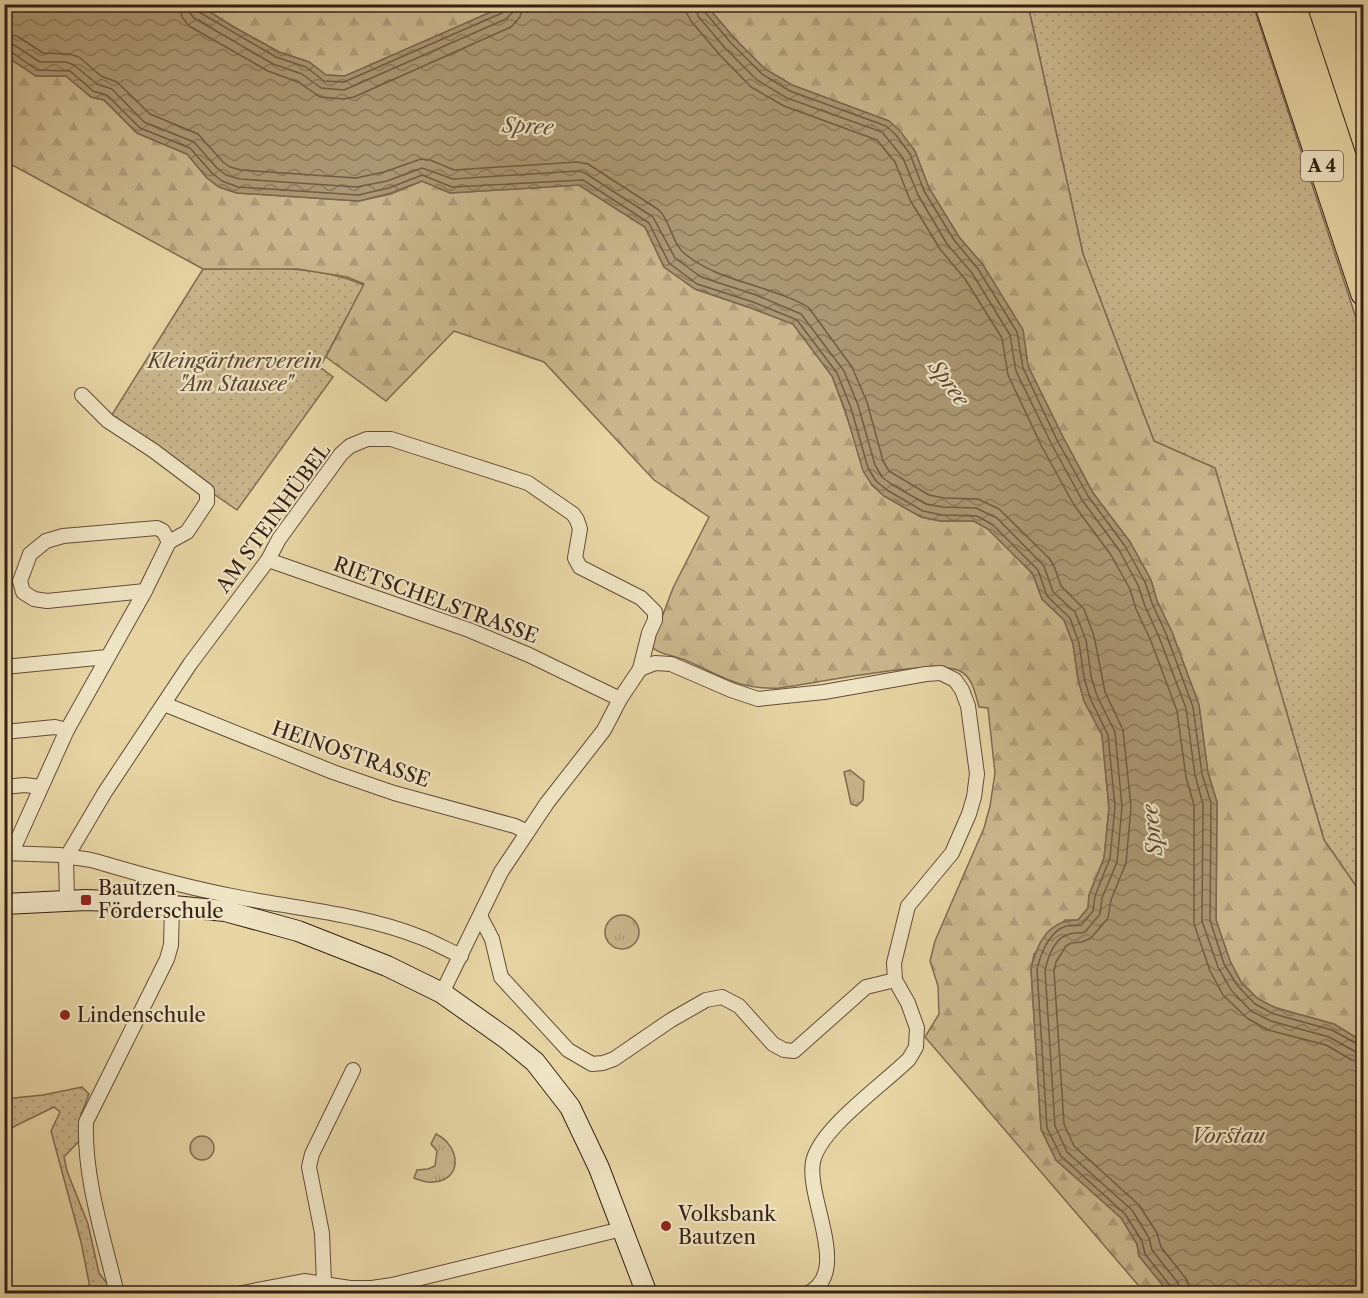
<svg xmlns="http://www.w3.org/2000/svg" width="1368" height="1298" font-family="'Libre Caslon Text',serif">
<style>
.grass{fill:url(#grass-dots);stroke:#7f6b50;stroke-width:1.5}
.forest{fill:url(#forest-firs);stroke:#7f6b50;stroke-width:1.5}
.park{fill:url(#park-tufts);stroke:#7f6b50;stroke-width:1.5}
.water{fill:url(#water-waves);stroke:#7b674d;stroke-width:1.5}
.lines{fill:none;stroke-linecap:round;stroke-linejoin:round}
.shore{stroke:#705c44;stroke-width:1.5}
.street-casing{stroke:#624d38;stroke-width:16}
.secondary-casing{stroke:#352014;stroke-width:22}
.highway-casing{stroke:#352014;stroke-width:28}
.street{stroke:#efe4c4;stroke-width:14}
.secondary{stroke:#efe4c4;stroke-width:20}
.highway{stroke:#e7d5a4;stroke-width:26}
.poi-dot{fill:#8f2418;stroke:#efe4c4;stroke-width:2}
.labels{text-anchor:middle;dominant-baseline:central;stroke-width:4.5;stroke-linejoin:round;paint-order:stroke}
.shield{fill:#efe4c4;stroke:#6d5b49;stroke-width:1.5}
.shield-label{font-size:18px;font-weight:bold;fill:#352014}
.park-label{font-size:20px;font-style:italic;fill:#5a4632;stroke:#efe4c4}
.street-label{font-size:20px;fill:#352014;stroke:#efe4c4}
.poi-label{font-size:20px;fill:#352014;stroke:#efe4c4;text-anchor:start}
.water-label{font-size:21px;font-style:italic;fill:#5e4a35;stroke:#efe4c4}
</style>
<defs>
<pattern id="grass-dots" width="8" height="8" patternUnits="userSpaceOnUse" patternTransform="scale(1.5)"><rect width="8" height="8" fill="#c9b68c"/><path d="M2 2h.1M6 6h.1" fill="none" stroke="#ad9c78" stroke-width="1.8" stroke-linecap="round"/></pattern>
<pattern id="forest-firs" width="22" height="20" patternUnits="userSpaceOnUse" patternTransform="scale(1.5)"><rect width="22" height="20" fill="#c9b68c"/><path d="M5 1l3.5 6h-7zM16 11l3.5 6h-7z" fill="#ad9c78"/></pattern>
<pattern id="park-tufts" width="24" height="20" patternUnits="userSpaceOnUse" patternTransform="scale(1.5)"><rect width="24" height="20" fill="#c9b68c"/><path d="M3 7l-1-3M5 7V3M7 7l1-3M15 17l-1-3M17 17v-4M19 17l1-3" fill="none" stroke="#ad9c78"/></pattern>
<pattern id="water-waves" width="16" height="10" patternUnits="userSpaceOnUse" patternTransform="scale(1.5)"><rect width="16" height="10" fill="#aa9773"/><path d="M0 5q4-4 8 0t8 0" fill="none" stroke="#8b7b5d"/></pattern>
</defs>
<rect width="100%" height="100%" fill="#e7d5a4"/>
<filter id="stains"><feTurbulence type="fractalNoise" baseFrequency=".00333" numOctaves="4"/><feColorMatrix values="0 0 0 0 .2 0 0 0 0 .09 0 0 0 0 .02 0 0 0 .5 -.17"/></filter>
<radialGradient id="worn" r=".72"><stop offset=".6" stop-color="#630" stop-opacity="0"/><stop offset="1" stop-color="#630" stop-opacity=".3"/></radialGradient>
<!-- grass -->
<g class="grass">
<polygon points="1028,5 1253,5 1363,339 1363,896 1324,840 1215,468 1154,441 1083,254"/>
<path d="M203 269C256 269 314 263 364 285L320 367 333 377 237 510 108 421Z"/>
<polygon points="82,1087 89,1094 81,1115 81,1139 64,1157 67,1171 88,1224 99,1273 105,1281 113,1286 114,1293 91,1293 81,1242 51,1131 60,1112 54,1107 5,1131 4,1099 43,1095"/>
</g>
<!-- forest -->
<g class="forest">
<polygon points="199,5 507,5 345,76 326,75 309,62 279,52 232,26"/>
<polygon points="706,5 1028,5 1083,254 1154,441 1215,468 1324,840 1363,896 1363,1042 1334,1024 1276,1008 1258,999 1241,982 1230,961 1216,920 1217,802 1208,773 1199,705 1172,632 1157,601 1151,580 1130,542 1093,493 1063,437 1028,366 1023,330 983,265 959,237 929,188 915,151 889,121 792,85 765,69 735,39"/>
<path d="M4 55 36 76H66L91 97 104 100 137 133 187 154 207 178 219 187 237 193 359 201 391 194 422 181 450 193 579 185 645 227 664 267 695 289 751 308 793 324 832 376 872 485 884 496 921 517 941 521H974L988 529 1033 574 1042 599 1064 620 1073 644 1078 679 1084 701 1102 735 1109 808 1104 858 1089 895 1088 908 1078 920H1065L1034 954 1031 969 1041 1129 1056 1160 1121 1217 1137 1244 1139 1256 1169 1293H1145L925 1037 939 1014 938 986 930 961 935 941 984 828 990 806 995 773 988 708 979 707C975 693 973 678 960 671 937 658 812 684 779 688 738 690 720 675 685 660 674 655 659 655 651 646L673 588 709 517 654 480 544 362 454 331 386 401 326 357 364 284 347 277 298 269H203L5 161Z"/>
</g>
<!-- park -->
<g class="park">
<polygon points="850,770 864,781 863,800 857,806 851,804 844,772"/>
<circle cx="622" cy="932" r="17"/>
<path d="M436 1134C462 1147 462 1181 433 1182 426 1183 420 1180 414 1178L417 1170 428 1169 435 1166 437 1151 431 1144Z"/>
<circle cx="202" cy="1148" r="12"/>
</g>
<!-- water -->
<path class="water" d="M5 4 199 5 232 26 279 52 309 62 326 75 345 76 507 5H706L735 39 765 69 792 85 889 121 900 131 915 151 929 188 959 237 983 265 1023 330 1028 366 1063 437 1093 493 1130 542 1151 580 1157 601 1172 632 1199 705 1208 773 1217 802 1216 920 1230 961 1241 982 1258 999 1276 1008 1334 1024 1363 1042V1293H1169L1139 1256 1137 1244 1121 1218 1056 1160 1041 1129 1031 969C1037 943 1048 920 1078 920L1088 908 1089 895 1104 858 1109 808 1102 735 1084 701 1078 679 1073 644 1064 620 1042 599 1033 574 988 529 974 521H941L921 517 884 496 872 485 863 471 845 410 832 376 793 324 751 308 695 289 664 267 645 227 579 185 450 193 422 181 391 193 359 201 237 193 219 187 207 178 187 154 137 133 104 100 91 97 66 76H36L5 55Z"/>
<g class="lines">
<!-- shore -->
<g class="shore">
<polyline points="179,4 182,17 189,26 268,71 298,82 320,97 344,99 354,97 511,27 520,17 523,4"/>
<polyline points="188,4 190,13 194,18 273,64 302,74 321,88 344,90 506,19 512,13 514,4"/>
<polyline points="196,4 199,12 276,57 306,67 324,81 344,82 502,13 506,9 506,4"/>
<polyline points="686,4 686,12 691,21 719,54 751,87 784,106 877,140 895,162 910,200 940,249 965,279 1002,338 1008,375 1042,447 1074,505 1111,555 1130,589 1136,609 1151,641 1177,711 1186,777 1194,805 1194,924 1210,971 1223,995 1247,1018 1268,1030 1326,1045 1352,1060 1364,1062"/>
<polyline points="695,4 698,16 725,48 757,80 787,98 882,132 903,158 918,195 947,244 972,273 1010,335 1016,371 1051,443 1082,500 1119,550 1138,585 1145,606 1159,637 1186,708 1195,775 1203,804 1202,921 1218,967 1231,990 1251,1011 1271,1021 1329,1037 1356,1052 1364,1053"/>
<polyline points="702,4 704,11 731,43 762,74 790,91 886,126 896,135 910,154 924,191 954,240 978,269 1017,332 1023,368 1057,440 1088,496 1125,546 1145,582 1152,603 1166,634 1193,707 1202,774 1211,803 1210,920 1224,964 1237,985 1255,1004 1274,1014 1332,1030 1359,1045 1364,1046"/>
<path d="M4 34 17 36 43 53 69 54 79 57 101 76 117 82 150 114 198 134 223 162 230 167 241 170 356 178 384 172 421 159 430 160 454 170 577 162 588 164 659 210C671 222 672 244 685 254 712 276 747 282 779 294 789 298 800 301 809 308L852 367 867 402 883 461 889 471 929 495 944 498 978 499 999 509 1049 558 1054 566 1061 586 1084 609 1094 636 1105 692 1123 730 1131 807 1126 863 1111 900 1108 918 1091 938 1082 942 1071 943 1066 946 1056 962 1054 971 1064 1124 1074 1146 1139 1205 1157 1233 1161 1247 1187 1280 1190 1294"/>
<path d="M4 43 14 45 40 62H66L74 65 97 84 112 89 144 122 194 142 217 168 226 175 240 179 357 187 387 181 422 168 453 179 578 171 585 173 653 217 675 258 701 277 756 295 801 314 844 371 858 405 875 465 882 477 891 484 926 504 943 507 976 508 997 518 1044 566 1053 592 1075 612 1086 640 1091 676 1097 696 1115 732 1122 807 1117 862 1102 898 1100 914 1085 932C1079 934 1075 932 1070 934 1054 937 1048 957 1045 970L1055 1126 1067 1152 1132 1210 1149 1238 1152 1250 1178 1283 1181 1294"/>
<path d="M4 50 10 51 37 70 70 71 93 91 107 95 140 128 190 148 212 173 222 181 238 187 358 195 389 188 422 175 452 187 583 180 649 223 669 263 697 284 753 302 797 320 837 373 851 408 868 468 876 481 887 490 923 511 942 515 977 516 993 525 1038 570 1047 596 1070 618 1079 643 1084 677 1090 698 1108 735 1115 807 1110 858 1095 896 1093 911 1081 925C1076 926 1071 925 1066 926 1049 932 1041 953 1037 969L1047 1128 1061 1156 1125 1214 1142 1241 1145 1254 1172 1288 1174 1294"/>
</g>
<defs>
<g id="street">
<polyline points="268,560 469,630 529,655 620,699"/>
<polyline points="145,591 47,601 34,599 23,592 20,581 30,554 46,541 63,536 157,528 163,531 169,542"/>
<polyline points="4,667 107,657"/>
<polyline points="164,704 333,772 394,793 515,826 527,832"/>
<polyline points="4,732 55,727 67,730"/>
<polyline points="4,787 25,785 40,787"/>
<polyline points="12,852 67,730 145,591 169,542 187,532 207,502 207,491 154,451 108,421 82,395"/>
<path d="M4 853 60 855C71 858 84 858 95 861 142 875 189 888 237 897 295 908 365 915 420 937 434 942 447 950 461 956"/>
<polyline points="67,900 66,858 105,792 190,664 268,560 279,539 341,454 350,446 367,439 391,439 528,483 573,514 577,520 580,529 575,558 580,567 641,598 655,612 655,620 649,633 640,669"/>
<polyline points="480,916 492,939 501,977 568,1050 592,1064 603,1063 614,1059 671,1020 706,1000 722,997 739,1006 773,1044 784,1050 794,1051 866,987 895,980"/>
<path d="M442 993 501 872 547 803 604 730 620 699 640 669 655 663 671 664 731 690 758 699 824 692 926 674 941 673 955 680 962 690 968 706 977 774 974 797 969 814 952 853 908 906 894 963 895 980 908 1003 917 1028 916 1047 909 1059C884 1084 819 1129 813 1162 806 1199 853 1275 806 1294"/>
<polyline points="324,1283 322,1233 309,1167 312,1154 353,1070"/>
<path d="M117 1294C104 1238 84 1180 86 1122L167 959 171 945 172 906"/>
<polyline points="237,1294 304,1281 350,1288 372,1288 392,1285 622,1229"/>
</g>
<polyline id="secondary" points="4,904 86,900 132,902 225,911 298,931 387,966 442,993 507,1039 535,1062 570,1107 599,1168 647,1294"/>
<g id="highway">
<polyline points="1268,4 1364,293"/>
<polyline points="1292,4 1364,221"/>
</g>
</defs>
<!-- street casing -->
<use href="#street" class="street-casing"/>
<!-- secondary casing -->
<use href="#secondary" class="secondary-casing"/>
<!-- highway casing -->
<use href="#highway" class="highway-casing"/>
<!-- street -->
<use href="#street" class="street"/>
<!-- secondary -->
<use href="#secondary" class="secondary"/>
<!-- highway -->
<use href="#highway" class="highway"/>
</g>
<!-- markers -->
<g class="poi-dot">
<rect x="80" y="894" width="12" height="12" rx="3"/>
<circle cx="65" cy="1015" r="6"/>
<circle cx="666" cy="1226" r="6"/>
</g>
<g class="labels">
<!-- shield labels -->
<rect class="shield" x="1301" y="151" width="42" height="30" rx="4.5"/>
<g class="shield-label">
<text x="1322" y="166">A 4</text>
</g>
<!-- park labels -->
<g class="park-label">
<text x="235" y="361">Kleingärtnerverein<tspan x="235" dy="23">"Am Stausee"</tspan></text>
</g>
<!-- street labels -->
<g class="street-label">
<text transform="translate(273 518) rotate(-54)">AM STEINHÜBEL</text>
<text transform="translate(436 600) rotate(20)">RIETSCHELSTRASSE</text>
<text transform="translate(351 754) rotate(19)">HEINOSTRASSE</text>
</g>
<!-- poi labels -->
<g class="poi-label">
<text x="98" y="888">Bautzen<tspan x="98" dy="23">Förderschule</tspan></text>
<text x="77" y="1015">Lindenschule</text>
<text x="678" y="1214">Volksbank<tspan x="678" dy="23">Bautzen</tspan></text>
</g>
<!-- water labels -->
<g class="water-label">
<text transform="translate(528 126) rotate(3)">Spree</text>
<text transform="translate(949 383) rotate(53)">Spree</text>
<text transform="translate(1152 830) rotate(-96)">Spree</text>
<text x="1228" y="1135">Vorstau</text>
</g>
</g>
<!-- margin -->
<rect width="1368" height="1298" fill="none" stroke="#e7d5a4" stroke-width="24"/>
<rect x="6" y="6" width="1356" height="1286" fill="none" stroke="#352014" stroke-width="3"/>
<rect x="12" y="12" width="1344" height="1274" fill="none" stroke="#352014" stroke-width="1.5"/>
<rect width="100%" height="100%" filter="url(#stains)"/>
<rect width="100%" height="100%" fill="url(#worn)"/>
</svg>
